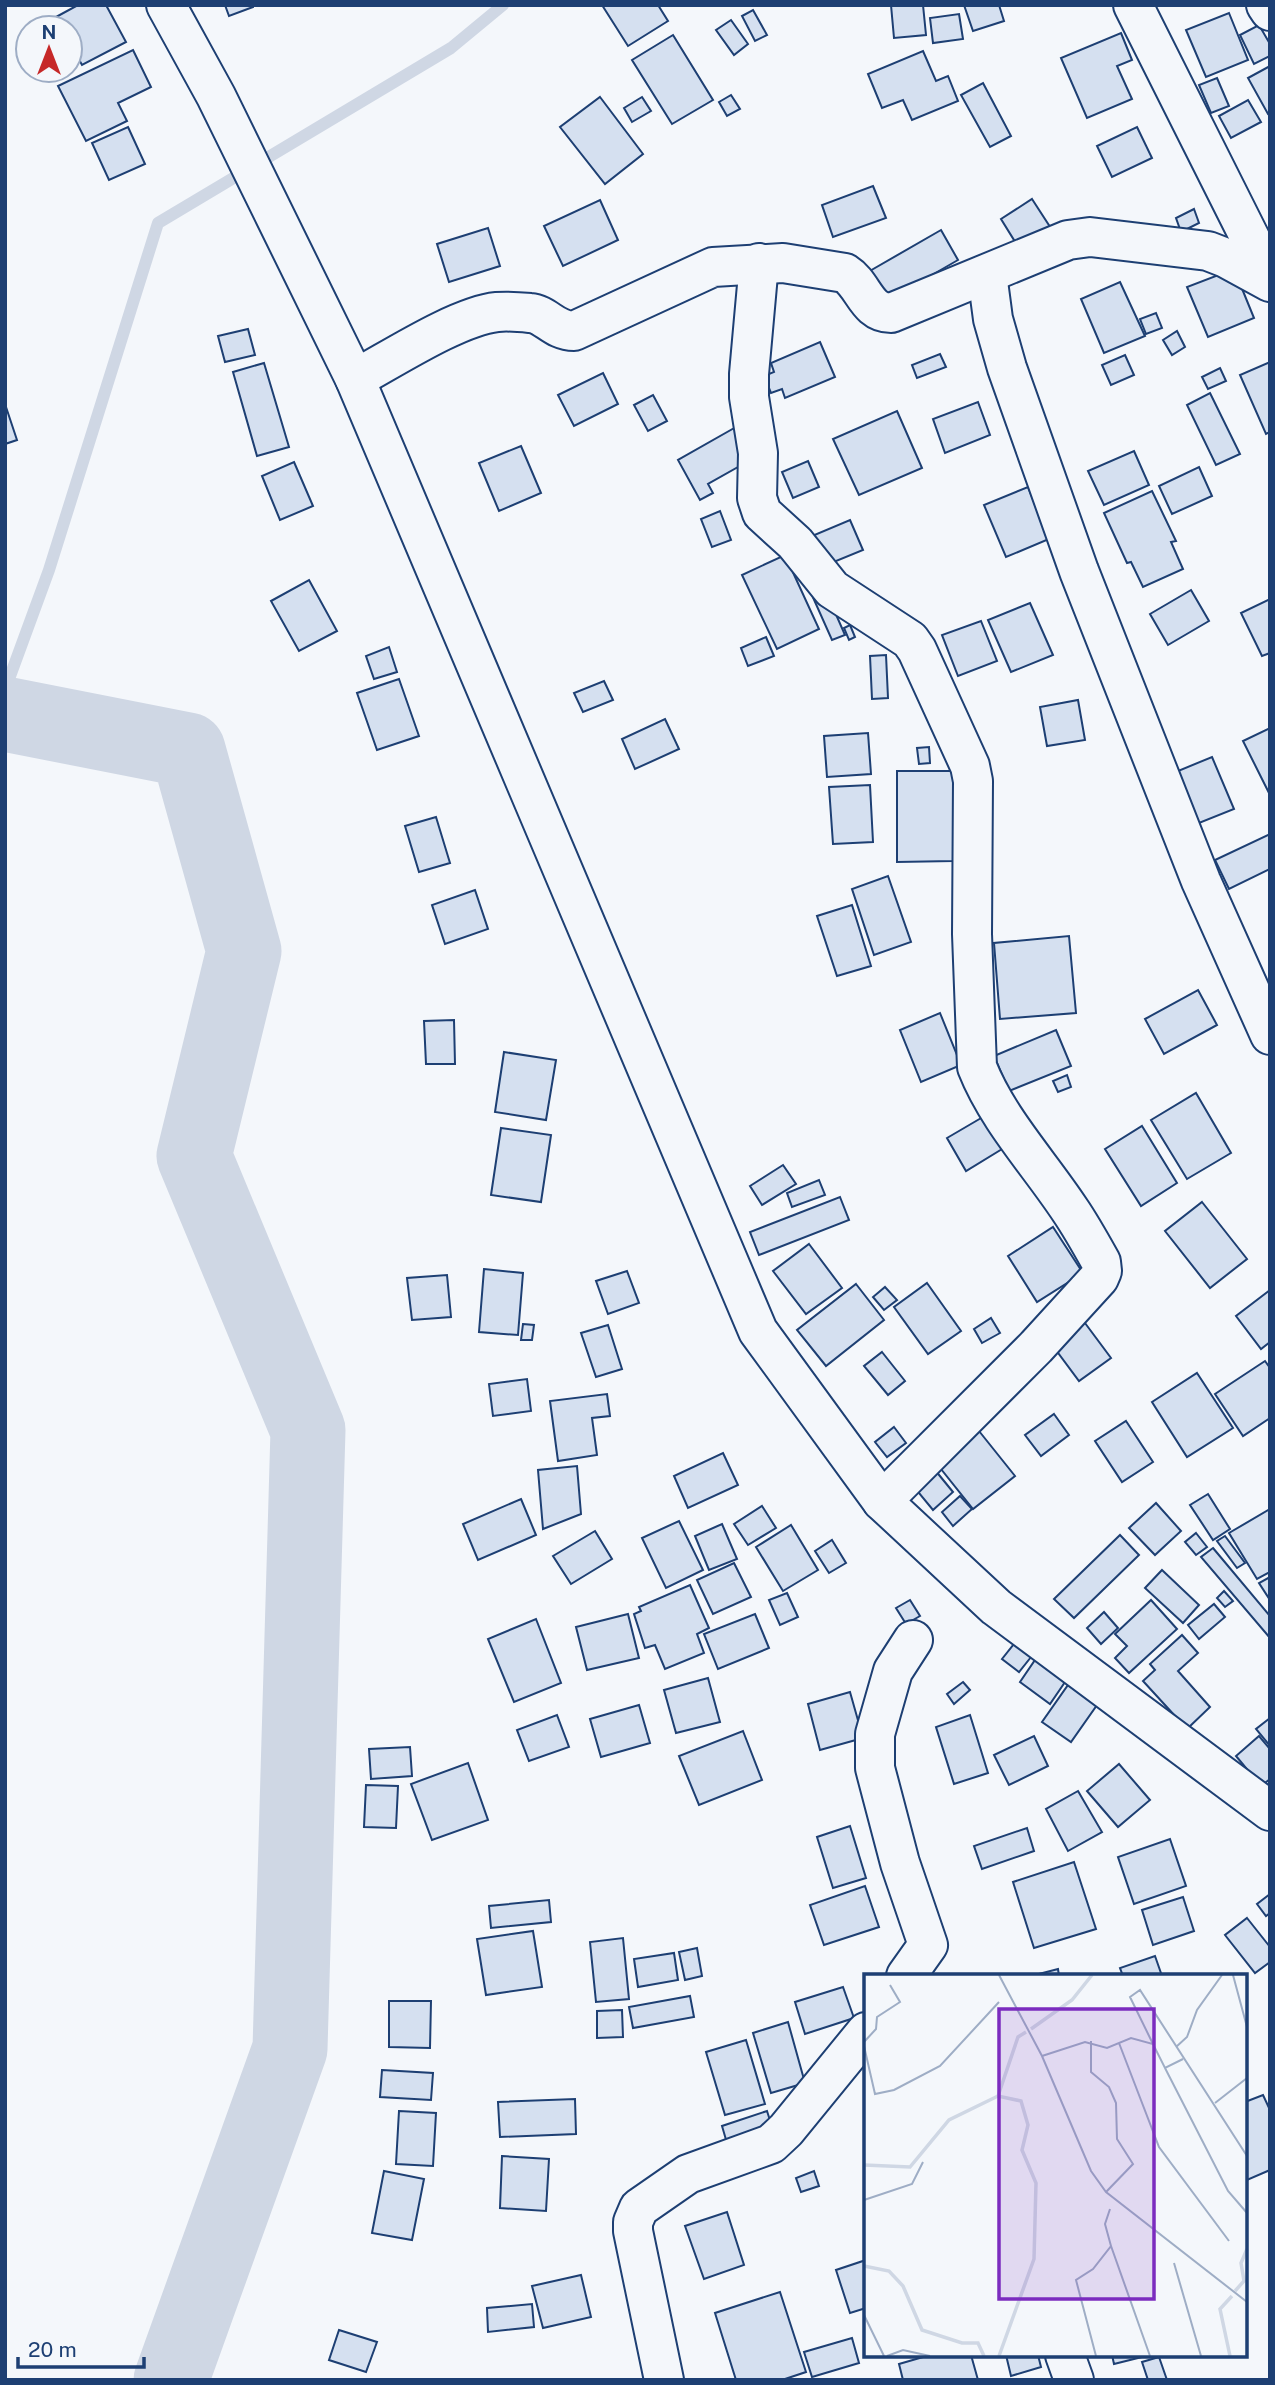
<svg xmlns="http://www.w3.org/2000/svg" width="1275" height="2385" font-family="'Public Sans',sans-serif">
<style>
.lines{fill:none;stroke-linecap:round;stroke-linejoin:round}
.stream{stroke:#cfd7e4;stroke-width:12}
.river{stroke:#cfd7e4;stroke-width:75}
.building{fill:#d5e0f0;stroke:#1d3f73;stroke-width:2}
.minor-casing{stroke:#1d3f73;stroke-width:42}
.major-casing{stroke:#1d3f73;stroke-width:42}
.minor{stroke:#f4f7fb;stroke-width:38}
.major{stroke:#f4f7fb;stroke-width:38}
.inset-river{fill:none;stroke:#cfd7e4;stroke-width:3.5}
.inset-road{fill:none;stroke:#9eadc5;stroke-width:2}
.view{fill:#7b2cbf;fill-opacity:0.15;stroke:#7b2cbf;stroke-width:3.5}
.inset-edge{fill:none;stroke:#1d3f73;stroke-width:3.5}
</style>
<rect width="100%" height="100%" fill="#f4f7fb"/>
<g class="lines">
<!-- stream -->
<polyline class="stream" points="5,690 49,570 158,223 451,48 503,5"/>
<!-- river -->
<polyline class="river" points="5,714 188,750 244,951 194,1156 308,1430 290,2049 171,2380"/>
</g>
<!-- building -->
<g class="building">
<polygon points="78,5 106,5 126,42 82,65 70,43 70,28 62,28 56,17"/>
<polygon points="225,5 253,5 253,7 229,16"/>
<polygon points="602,5 658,5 668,21 628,46"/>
<polygon points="891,5 923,5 926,35 894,38"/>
<polygon points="964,5 999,5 1004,21 973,31"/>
<polygon points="753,10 767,35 755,41 742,16"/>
<polygon points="1229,13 1248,60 1206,77 1186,30"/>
<polygon points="959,14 963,39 933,43 930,18"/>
<polygon points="731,20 748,44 734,55 716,30"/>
<polygon points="1259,25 1270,44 1270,56 1254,64 1240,35"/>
<polygon points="1121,33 1132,60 1117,66 1132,99 1087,118 1061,58"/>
<polygon points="673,35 713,100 672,124 632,60"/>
<polygon points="133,50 151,87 118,103 127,121 86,141 58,86"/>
<polygon points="923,51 936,81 948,76 958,101 912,120 903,100 882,108 868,74"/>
<polygon points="1270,66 1270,113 1268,114 1248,78"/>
<polygon points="1217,78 1229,106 1211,113 1199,85"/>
<polygon points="983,83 1011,136 990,147 961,95"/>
<polygon points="731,95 740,109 727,116 719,102"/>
<polygon points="600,97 643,154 605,184 560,127"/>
<polygon points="642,97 651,111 632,122 624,108"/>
<polygon points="1248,100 1261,122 1231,138 1219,116"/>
<polygon points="128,127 145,164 109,180 92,143"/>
<polygon points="1137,127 1152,158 1112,177 1097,146"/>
<polygon points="873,186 886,218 833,237 822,205"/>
<polygon points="1032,199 1054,233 1022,253 1001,219"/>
<polygon points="600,200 618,240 563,266 544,226"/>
<polygon points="1194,209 1199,223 1181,232 1176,218"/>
<polygon points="488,228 500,266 449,282 437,244"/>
<polygon points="941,230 958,260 885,302 868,272"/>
<polygon points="1234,269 1254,318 1208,337 1187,287"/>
<polygon points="1120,282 1145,336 1104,353 1081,299"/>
<polygon points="1156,313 1162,328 1146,334 1140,319"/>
<polygon points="248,329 255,355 225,362 218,336"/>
<polygon points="1177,331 1185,347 1172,355 1163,340"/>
<polygon points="820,342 835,377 785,398 782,389 771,393 764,376 774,372 771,363"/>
<polygon points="940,354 946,367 917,378 912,365"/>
<polygon points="1125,355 1134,375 1111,385 1102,365"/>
<polygon points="1270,362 1270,432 1266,434 1240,375"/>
<polygon points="264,363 289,447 257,456 233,372"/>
<polygon points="1220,368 1226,381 1208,389 1202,377"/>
<polygon points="603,373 618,404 574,426 558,395"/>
<polygon points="1210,393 1240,454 1216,465 1187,405"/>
<polygon points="653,395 667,421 648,431 634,405"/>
<polygon points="978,402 990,435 945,453 933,419"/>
<polygon points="5,404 17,440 5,444"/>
<polygon points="897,411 922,468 859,495 833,439"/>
<polygon points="736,427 754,458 708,484 713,493 700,500 678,460"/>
<polygon points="521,446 541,493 499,511 479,463"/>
<polygon points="1134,451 1149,485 1104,505 1088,471"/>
<polygon points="808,461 819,487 793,498 782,472"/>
<polygon points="294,462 313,506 280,520 262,476"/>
<polygon points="1199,467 1212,496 1172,514 1159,486"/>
<polygon points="1028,487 1049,539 1006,557 984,505"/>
<polygon points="1152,491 1176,541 1171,542 1183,569 1143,587 1131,562 1127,563 1104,513"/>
<polygon points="720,511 731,540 712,547 701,519"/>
<polygon points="850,520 863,550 824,566 812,536"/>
<polygon points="785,555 819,629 777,649 742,575"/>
<polygon points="309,580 337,631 299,651 271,601"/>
<polygon points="824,587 845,635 832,640 811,593"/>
<polygon points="1191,590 1209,621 1168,645 1150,614"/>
<polygon points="1270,599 1270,653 1262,656 1241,613"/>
<polygon points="1030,603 1053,655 1011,672 988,620"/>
<polygon points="981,621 997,661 958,676 942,635"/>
<polygon points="850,625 855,637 849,640 844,628"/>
<polygon points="766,637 774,656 748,666 741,648"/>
<polygon points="389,647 397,672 374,679 366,656"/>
<polygon points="886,655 888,698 872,699 870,656"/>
<polygon points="399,679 419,736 377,750 357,693"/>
<polygon points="604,681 613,700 583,712 574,693"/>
<polygon points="1078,700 1085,740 1047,746 1040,707"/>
<polygon points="665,719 679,749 635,769 622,739"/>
<polygon points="1270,728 1270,795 1243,741"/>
<polygon points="868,733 871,774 827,777 824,736"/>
<polygon points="929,747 930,763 919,764 917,748"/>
<polygon points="1212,757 1234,809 1199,823 1178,771"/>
<polygon points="897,771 953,771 953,861 897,862"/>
<polygon points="870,785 873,842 833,844 829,787"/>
<polygon points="436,817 450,863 419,872 405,826"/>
<polygon points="1270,834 1270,869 1229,889 1215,860"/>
<polygon points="888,876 911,942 874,955 852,889"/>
<polygon points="475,890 488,929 445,944 432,905"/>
<polygon points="852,905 871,966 837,976 817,916"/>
<polygon points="1069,936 1076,1013 1000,1019 994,943"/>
<polygon points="1198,990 1217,1025 1164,1054 1145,1019"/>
<polygon points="940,1013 961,1065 921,1082 900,1030"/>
<polygon points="454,1020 455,1064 426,1064 424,1021"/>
<polygon points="1056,1030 1071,1066 1009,1091 994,1056"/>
<polygon points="504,1052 556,1060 546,1120 495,1112"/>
<polygon points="1067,1075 1071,1087 1058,1092 1053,1081"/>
<polygon points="1196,1093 1231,1153 1187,1179 1151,1120"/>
<polygon points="988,1114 1007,1146 966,1171 947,1138"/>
<polygon points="1142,1126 1177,1183 1141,1206 1105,1149"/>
<polygon points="501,1128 551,1135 541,1202 491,1195"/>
<polygon points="783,1165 796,1184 762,1205 750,1186"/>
<polygon points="819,1180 825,1195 792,1207 787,1193"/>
<polygon points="840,1197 849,1220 759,1255 750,1232"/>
<polygon points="1202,1202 1247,1259 1210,1288 1165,1231"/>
<polygon points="1053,1227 1083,1273 1037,1302 1008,1256"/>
<polygon points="809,1244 842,1288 806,1314 773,1271"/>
<polygon points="484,1269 523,1273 518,1335 479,1332"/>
<polygon points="627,1271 639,1303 608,1314 596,1281"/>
<polygon points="447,1275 451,1317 412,1320 407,1278"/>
<polygon points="927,1283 961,1331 928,1354 894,1307"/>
<polygon points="856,1284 884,1320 826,1366 797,1330"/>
<polygon points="885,1287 897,1300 884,1310 873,1297"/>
<polygon points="1270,1290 1270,1342 1261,1349 1236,1316"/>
<polygon points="991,1318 1000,1333 982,1343 974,1329"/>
<polygon points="1082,1319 1111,1358 1079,1381 1050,1342"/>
<polygon points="523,1324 534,1325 532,1340 521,1340"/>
<polygon points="608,1325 622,1369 596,1377 581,1333"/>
<polygon points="882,1352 905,1381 888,1395 864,1366"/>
<polygon points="1265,1361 1270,1368 1270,1418 1243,1436 1215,1394"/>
<polygon points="1197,1373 1233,1428 1187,1457 1152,1402"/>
<polygon points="527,1379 531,1411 493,1416 489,1384"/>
<polygon points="607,1394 610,1416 592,1418 597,1455 558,1461 550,1401"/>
<polygon points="1054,1414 1069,1435 1041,1456 1025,1435"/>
<polygon points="1126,1421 1153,1462 1122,1482 1095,1441"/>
<polygon points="894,1427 906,1443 887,1457 875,1442"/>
<polygon points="979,1431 1015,1476 973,1509 937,1464"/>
<polygon points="723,1453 738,1485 688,1508 674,1476"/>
<polygon points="577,1466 581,1514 543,1529 538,1470"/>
<polygon points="935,1470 953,1492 933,1510 914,1487"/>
<polygon points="1208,1494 1230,1529 1213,1540 1190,1505"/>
<polygon points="960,1496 972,1509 953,1526 942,1512"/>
<polygon points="521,1499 536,1535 478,1560 463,1524"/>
<polygon points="1156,1503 1181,1531 1155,1555 1129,1528"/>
<polygon points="762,1506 776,1528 748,1545 734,1524"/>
<polygon points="1270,1509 1270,1572 1257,1579 1229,1533"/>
<polygon points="679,1521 703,1570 666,1588 642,1538"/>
<polygon points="722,1524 737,1559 709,1570 695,1536"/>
<polygon points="791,1525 818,1570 783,1591 756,1547"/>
<polygon points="595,1531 612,1559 571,1584 553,1556"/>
<polygon points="1196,1533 1207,1547 1196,1555 1185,1542"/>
<polygon points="1120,1535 1139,1555 1074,1618 1054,1599"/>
<polygon points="1225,1536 1245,1563 1237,1568 1217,1541"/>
<polygon points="832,1540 846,1563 829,1573 815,1551"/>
<polygon points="1213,1548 1270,1616 1270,1638 1201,1557"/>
<polygon points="734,1563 751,1597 713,1614 697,1580"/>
<polygon points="1162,1570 1199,1605 1183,1623 1145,1588"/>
<polygon points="1270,1577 1270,1600 1259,1583"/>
<polygon points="690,1585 709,1628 697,1634 704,1653 665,1669 655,1645 645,1648 634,1614 641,1611 639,1607"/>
<polygon points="1224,1591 1233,1601 1225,1607 1217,1598"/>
<polygon points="787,1593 798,1617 780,1625 769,1600"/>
<polygon points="910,1600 920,1616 906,1624 896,1608"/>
<polygon points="1151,1600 1177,1629 1129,1673 1115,1658 1127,1646 1115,1634"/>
<polygon points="1214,1604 1225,1617 1199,1639 1188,1625"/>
<polygon points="1104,1612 1118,1628 1101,1644 1087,1628"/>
<polygon points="628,1614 639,1658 587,1670 576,1627"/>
<polygon points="755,1614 769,1648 718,1669 704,1634"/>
<polygon points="536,1619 561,1683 514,1702 488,1639"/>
<polygon points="1182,1635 1198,1653 1178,1671 1210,1707 1187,1729 1143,1681 1155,1670 1150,1664"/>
<polygon points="1014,1644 1031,1657 1019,1672 1002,1659"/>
<polygon points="1035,1660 1065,1682 1050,1704 1020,1682"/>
<polygon points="708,1678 720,1722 676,1733 664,1690"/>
<polygon points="963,1682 970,1690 954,1704 947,1694"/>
<polygon points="1068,1685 1097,1705 1071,1742 1042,1722"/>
<polygon points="850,1692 863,1738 820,1750 808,1704"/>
<polygon points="639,1705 650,1743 601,1757 590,1719"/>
<polygon points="557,1715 569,1747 529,1761 517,1730"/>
<polygon points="970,1715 988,1773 954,1784 936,1727"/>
<polygon points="1270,1718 1270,1746 1256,1729"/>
<polygon points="743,1731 762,1780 699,1805 679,1756"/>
<polygon points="1034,1736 1048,1766 1009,1785 994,1755"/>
<polygon points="1259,1736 1270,1749 1270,1779 1261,1786 1236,1756"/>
<polygon points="410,1747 412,1776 371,1779 369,1749"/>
<polygon points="468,1763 488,1820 432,1840 411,1784"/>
<polygon points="1119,1764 1150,1800 1118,1827 1087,1791"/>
<polygon points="366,1785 398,1786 396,1828 364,1827"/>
<polygon points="1078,1791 1102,1832 1068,1851 1046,1809"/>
<polygon points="850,1826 866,1878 833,1888 817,1837"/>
<polygon points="1027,1828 1034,1851 982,1869 974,1846"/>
<polygon points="1170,1839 1186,1886 1134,1904 1118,1857"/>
<polygon points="1074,1862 1096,1929 1034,1948 1013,1882"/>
<polygon points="865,1886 879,1927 824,1945 810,1905"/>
<polygon points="1270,1894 1270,1913 1266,1916 1257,1904"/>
<polygon points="1183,1897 1194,1931 1153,1945 1142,1910"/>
<polygon points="549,1900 551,1922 491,1928 489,1906"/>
<polygon points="1247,1918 1270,1947 1270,1962 1255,1973 1225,1935"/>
<polygon points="533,1931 542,1987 486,1995 477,1939"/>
<polygon points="623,1938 629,1999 596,2002 590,1942"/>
<polygon points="697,1948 702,1976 685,1980 679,1952"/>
<polygon points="674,1953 678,1980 638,1987 634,1959"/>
<polygon points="1155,1956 1162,1976 1123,1976 1120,1968"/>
<polygon points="1058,1969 1059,1976 1031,1976"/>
<polygon points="843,1987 854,2018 805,2034 795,2002"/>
<polygon points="690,1996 694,2017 633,2028 629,2007"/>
<polygon points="389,2001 431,2001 430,2048 389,2047"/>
<polygon points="622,2010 623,2037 597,2038 597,2011"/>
<polygon points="788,2022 805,2083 771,2093 753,2033"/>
<polygon points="746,2040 765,2104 725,2115 706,2052"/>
<polygon points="382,2070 433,2073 431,2100 380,2097"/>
<polygon points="1263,2095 1270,2110 1270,2170 1247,2180 1245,2175 1245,2102"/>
<polygon points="575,2099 576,2134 500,2137 498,2102"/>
<polygon points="399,2111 436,2113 433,2166 396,2164"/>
<polygon points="767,2111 775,2136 729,2150 722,2126"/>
<polygon points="502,2156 549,2159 546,2211 500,2208"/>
<polygon points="384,2171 424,2179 412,2240 372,2233"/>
<polygon points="814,2171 819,2186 801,2192 796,2178"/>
<polygon points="727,2212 744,2265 704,2279 685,2226"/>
<polygon points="866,2260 866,2308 850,2313 836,2270"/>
<polygon points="581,2275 591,2317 543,2328 532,2286"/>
<polygon points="780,2292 806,2372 782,2380 736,2380 715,2313"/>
<polygon points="532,2304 534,2327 488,2332 487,2308"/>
<polygon points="339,2330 377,2342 366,2372 329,2360"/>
<polygon points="852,2338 859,2363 812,2377 804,2352"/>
<polygon points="930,2355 971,2355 978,2380 903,2380 899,2364"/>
<polygon points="1006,2355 1038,2355 1041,2367 1011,2376"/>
<polygon points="1112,2355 1150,2355 1114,2364"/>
<polygon points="1159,2357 1167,2380 1148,2380 1142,2362"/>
</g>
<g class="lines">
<defs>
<g id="minor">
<polyline points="1133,5 1270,278"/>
<polyline points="1266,5 1270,11"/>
<path d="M759 263 749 374V397L758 453 757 498 762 513 795 543 832 589 910 640 917 650 970 766 973 781 972 934 977 1067C998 1120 1039 1163 1070 1210 1081 1226 1091 1244 1101 1262L1102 1271 1099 1278 1036 1347 882 1501"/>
<polyline points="987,274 993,319 1007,368 1079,571 1201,881 1270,1035"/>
<path d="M355 379C392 359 458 316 497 312 508 311 520 312 530 313 546 314 554 331 574 331L713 267 783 263 845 273C864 285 866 313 891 313L1068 240 1090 237 1208 251 1226 258 1270 282"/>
<polyline points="906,1976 928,1945 900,1863 875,1768 875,1734 893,1671 913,1640"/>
<polyline points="1065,2355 1074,2380"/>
<polyline points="664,2380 633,2231 633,2222 639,2208 688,2174 771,2144 786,2130 866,2032"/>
</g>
<polyline id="major" points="166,5 216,96 355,379 758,1331 882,1501 996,1607 1270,1811"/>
</defs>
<!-- minor casing -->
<use href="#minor" class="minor-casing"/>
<!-- major casing -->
<use href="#major" class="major-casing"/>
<!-- minor -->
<use href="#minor" class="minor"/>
<!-- major -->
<use href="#major" class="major"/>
</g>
<!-- overview -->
<g transform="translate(864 1974)">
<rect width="383" height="383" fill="#f4f7fb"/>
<path class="inset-river" d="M167 55 208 26 228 1M134 122 154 63 162 58M0 191 46 193 85 146 134 122 157 127 164 151 158 176 172 209 170 285 135 382M0 292 25 297 39 312 58 356 98 369H114L120 382M371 317 380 307 377 289 383 275M366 382 356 335 368 322"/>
<path class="inset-road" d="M135 1 178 82 227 197 242 218 383 328M369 1 383 53M227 67V98L245 113 252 129 253 165 269 190 242 218M0 68 12 55 13 43 36 28 26 11M255 69 295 173 365 267M289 70 266 23 276 16 383 182M0 72 11 120 30 116 76 92 135 28M312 73 323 63 333 36 358 1M178 82 221 68 243 74 267 64 289 70 301 94 319 85M301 94 364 217 383 239M351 129 383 104M0 226 48 210 59 188M247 272 286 382M310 289 337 382M0 341 20 382M23 382 39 376 66 382M232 382 212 306 229 295 247 272 241 250 246 235"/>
<path class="view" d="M135 35H290V325H135Z"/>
<rect width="383" height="383" class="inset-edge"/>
</g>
<!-- border -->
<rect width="1275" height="2385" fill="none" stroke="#1d3f73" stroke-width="14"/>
<!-- north arrow -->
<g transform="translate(49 49)"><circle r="33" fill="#f4f7fb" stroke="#9eadc5" stroke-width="2"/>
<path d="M0-5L12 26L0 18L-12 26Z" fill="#c62828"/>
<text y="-10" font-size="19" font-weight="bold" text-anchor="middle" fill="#1d3f73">N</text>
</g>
<!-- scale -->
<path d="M18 2357v10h126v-10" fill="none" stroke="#1d3f73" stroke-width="3.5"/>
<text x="28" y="2357" font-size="21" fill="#1d3f73" stroke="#f4f7fb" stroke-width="5" paint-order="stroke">20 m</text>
</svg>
